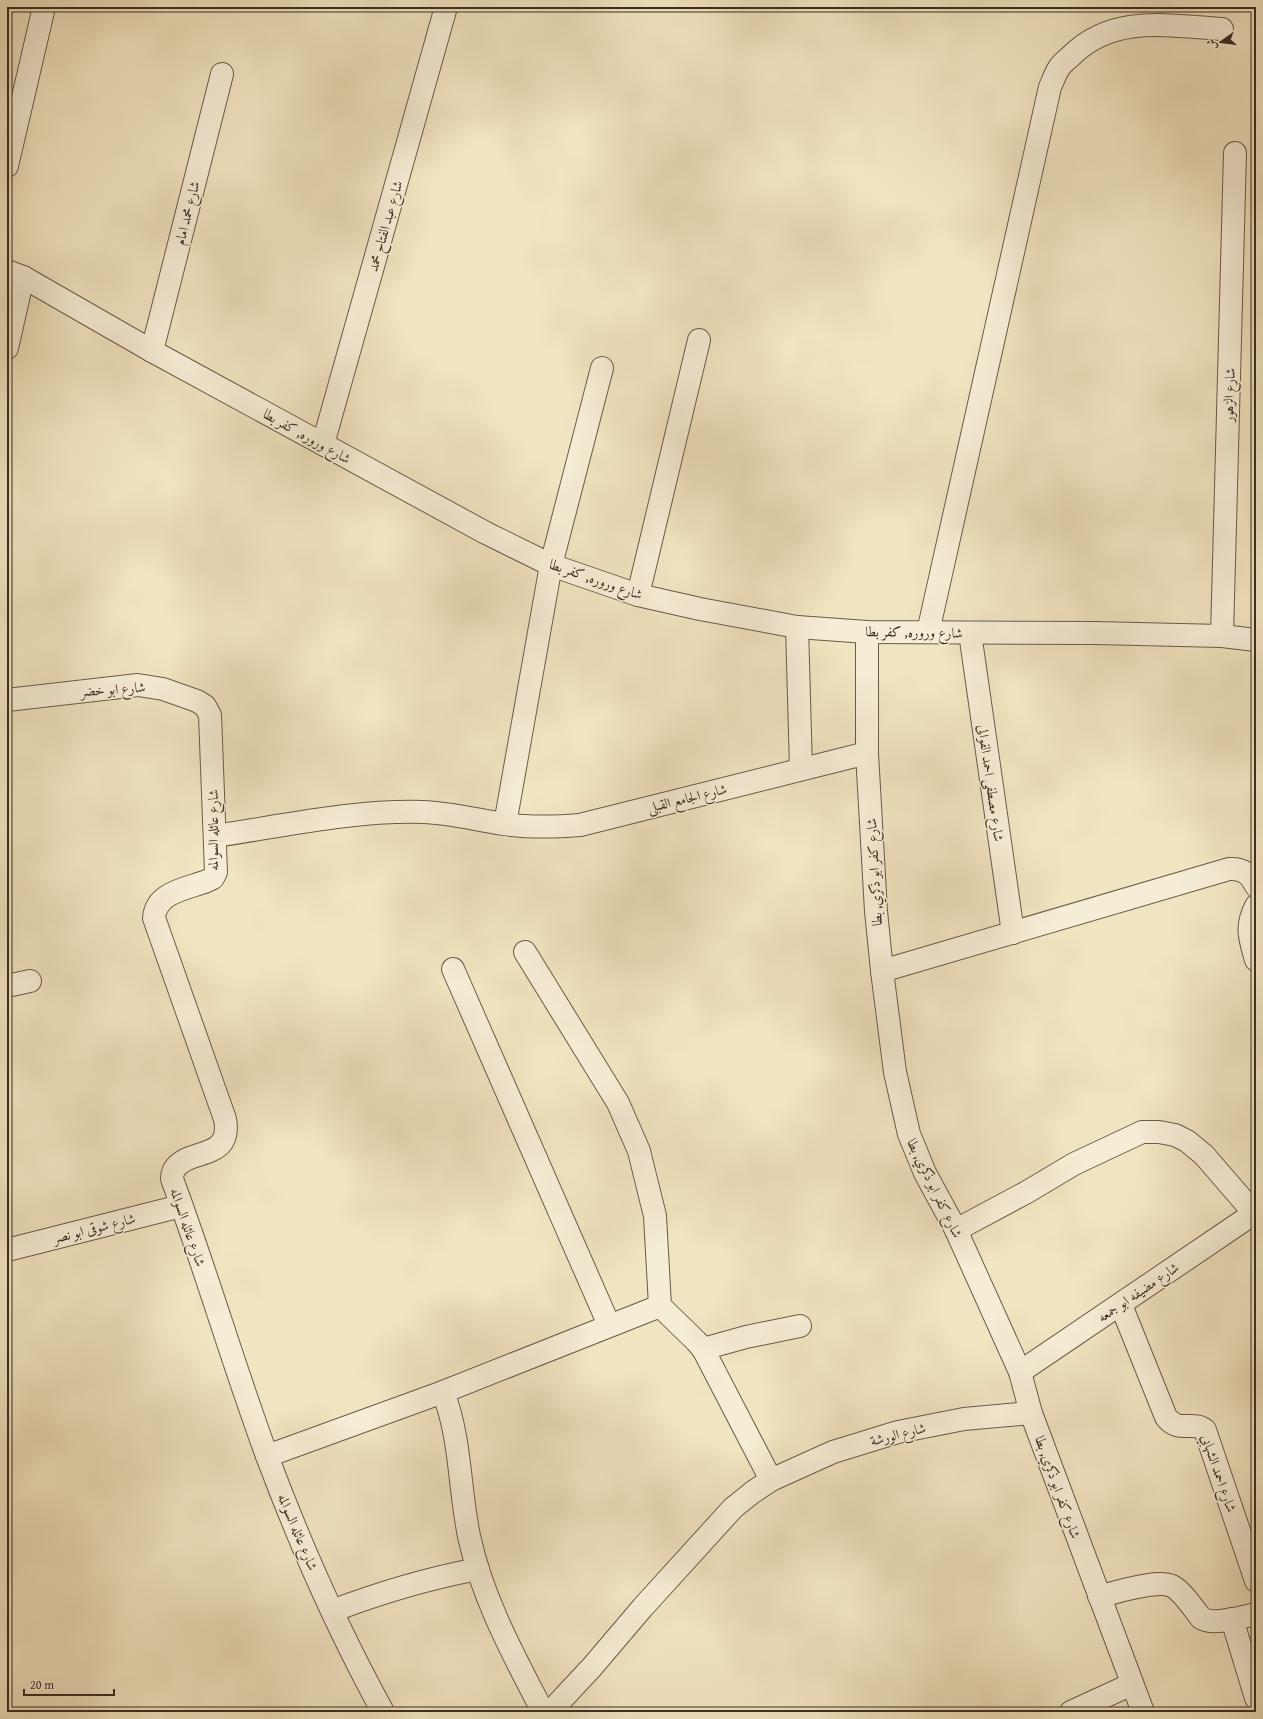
<svg xmlns="http://www.w3.org/2000/svg" width="1263" height="1719" font-family="'Gentium Book Plus',Amiri,serif">
<style>
.lines{fill:none;stroke-linecap:round;stroke-linejoin:round}
.minor-casing{stroke:#675c4a;stroke-width:24}
.tertiary-casing{stroke:#675c4a;stroke-width:24}
.minor{stroke:#f6edd6;stroke-width:22}
.tertiary{stroke:#f6edd6;stroke-width:22}
.labels{text-anchor:middle;dominant-baseline:central;stroke-width:3;stroke-linejoin:round;paint-order:stroke}
.street-label{font-size:14px;fill:#392e22;stroke:#f6edd6}
</style>
<rect width="100%" height="100%" fill="#f1e4c0"/>
<filter id="stains"><feTurbulence type="fractalNoise" baseFrequency=".005" numOctaves="4"/><feColorMatrix values="0 0 0 0 .2 0 0 0 0 .09 0 0 0 0 .02 0 0 0 .5 -.17"/></filter>
<radialGradient id="worn" r=".72"><stop offset=".6" stop-color="#630" stop-opacity="0"/><stop offset="1" stop-color="#630" stop-opacity=".3"/></radialGradient>
<g class="lines">
<defs>
<g id="minor">
<polyline points="7,166 44,7"/>
<polyline points="7,348 23,277"/>
<polyline points="152,351 222,74"/>
<polyline points="323,444 446,7"/>
<polyline points="638,595 699,340"/>
<polyline points="797,627 801,769"/>
<polyline points="867,632 867,753 876,911 882,971 895,1072 909,1134 925,1173 956,1230 1020,1372 1031,1413 1143,1712"/>
<path d="M928 632 1050 87C1053 81 1055 74 1059 68 1062 63 1068 59 1072 55 1114 14 1169 26 1222 29"/>
<polyline points="970,633 1013,933"/>
<polyline points="1222,636 1235,153"/>
<path d="M7 700 138 685 163 689 197 701 205 706 210 715 216 872 213 878 207 881C186 889 156 892 154 918L225 1119C233 1162 187 1147 174 1170 173 1172 172 1176 172 1179 206 1270 233 1364 267 1456 300 1544 338 1630 383 1712"/>
<polyline points="505,824 551,565 602,368"/>
<path d="M215 836C283 826 353 810 423 812 451 813 477 820 504 824 530 828 555 827 580 825L867 753"/>
<path d="M1256 906C1245 927 1250 939 1256 960"/>
<polyline points="525,952 618,1103 639,1151 655,1216 660,1306 696,1341 703,1349 746,1337 800,1326"/>
<polyline points="453,969 609,1325"/>
<path d="M882 971 1229 869C1243 868 1250 874 1256 886"/>
<polyline points="7,986 30,981"/>
<polyline points="956,1230 1027,1192 1074,1164 1142,1132 1159,1132 1175,1135 1187,1141 1204,1155 1254,1213 1256,1218"/>
<polyline points="7,1250 181,1206"/>
<path d="M1121 1305 1166 1417C1179 1434 1193 1420 1205 1430L1256 1581"/>
<polyline points="703,1349 771,1480"/>
<polyline points="1020,1372 1256,1212"/>
<path d="M443 1392C461 1438 459 1488 469 1536 482 1598 514 1656 543 1712"/>
<polyline points="267,1456 443,1392 660,1306"/>
<path d="M1099 1596C1116 1593 1156 1579 1172 1586 1182 1591 1194 1609 1201 1618 1213 1626 1241 1617 1256 1614"/>
<path d="M332 1611C382 1592 425 1579 478 1569"/>
<polyline points="1232,1619 1256,1698"/>
<polyline points="550,1712 592,1667 643,1607 733,1508 753,1492 771,1480 833,1452 898,1432 964,1419 1031,1413"/>
<polyline points="1071,1712 1132,1684"/>
</g>
<polyline id="tertiary" points="7,271 23,277 152,351 486,533 551,565 638,595 700,609 797,627 867,632 1096,633 1222,636 1256,640"/>
</defs>
<!-- minor casing -->
<use href="#minor" class="minor-casing"/>
<!-- tertiary casing -->
<use href="#tertiary" class="tertiary-casing"/>
<!-- minor -->
<use href="#minor" class="minor"/>
<!-- tertiary -->
<use href="#tertiary" class="tertiary"/>
</g>
<g class="labels">
<!-- street labels -->
<g class="street-label">
<text transform="translate(187 213) rotate(-76)">شارع محمد امام</text>
<text transform="translate(385 226) rotate(-74)">شارع عبد الفتاح محمد</text>
<text transform="translate(1229 395) rotate(-88)">شارع الزهور</text>
<text transform="translate(307 436) rotate(29)">شارع وروره, كفر بطا</text>
<text transform="translate(596 579) rotate(19)">شارع وروره, كفر بطا</text>
<text transform="translate(914 632) rotate(1)">شارع وروره, كفر بطا</text>
<text transform="translate(113 689) rotate(-4)">شارع ابو خضر</text>
<text transform="translate(991 783) rotate(82)">شارع مصطفى احمد الفوالى</text>
<text transform="translate(687 798) rotate(-14)">شارع الجامع القبلى</text>
<text transform="translate(213 830) rotate(-90)">شارع عائله السوالمه</text>
<text transform="translate(874 872) rotate(-93)">شارع كفر ابو ذكري, بطا</text>
<text transform="translate(935 1188) rotate(64)">شارع كفر ابو ذكري, بطا</text>
<text transform="translate(188 1227) rotate(71)">شارع عائله السوالمه</text>
<text transform="translate(94 1228) rotate(-14)">شارع شوقى ابو نصر</text>
<text transform="translate(1138 1292) rotate(-34)">شارع مضيفه ابو جمعه</text>
<text transform="translate(898 1434) rotate(-14)">شارع الورشة</text>
<text transform="translate(1219 1473) rotate(71)">شارع احمد الشهابي</text>
<text transform="translate(1058 1487) rotate(70)">شارع كفر ابو ذكري, بطا</text>
<text transform="translate(298 1532) rotate(67)">شارع عائله السوالمه</text>
</g>
</g>
<!-- margin -->
<rect width="1263" height="1719" fill="none" stroke="#f1e4c0" stroke-width="24"/>
<rect x="8" y="8" width="1247" height="1703" fill="none" stroke="#392e22" stroke-width="2"/>
<rect x="12" y="12" width="1239" height="1695" fill="none" stroke="#392e22"/>
<!-- north arrow -->
<g transform="translate(1221 42) rotate(256)" stroke="#f6edd6" stroke-width="3" paint-order="stroke">
<path d="M0-3L7 15L0 10L-7 15Z" fill="#392e22"/>
<text y="-6" font-size="11" font-weight="bold" text-anchor="middle" fill="#392e22">ش</text>
</g>
<!-- scale -->
<path d="M24 1689v6h90v-6" fill="none" stroke="#392e22" stroke-width="2"/>
<text x="30" y="1689" font-size="12" fill="#392e22" stroke="#f6edd6" stroke-width="3" paint-order="stroke">20 m</text>
<rect width="100%" height="100%" filter="url(#stains)"/>
<rect width="100%" height="100%" fill="url(#worn)"/>
</svg>
